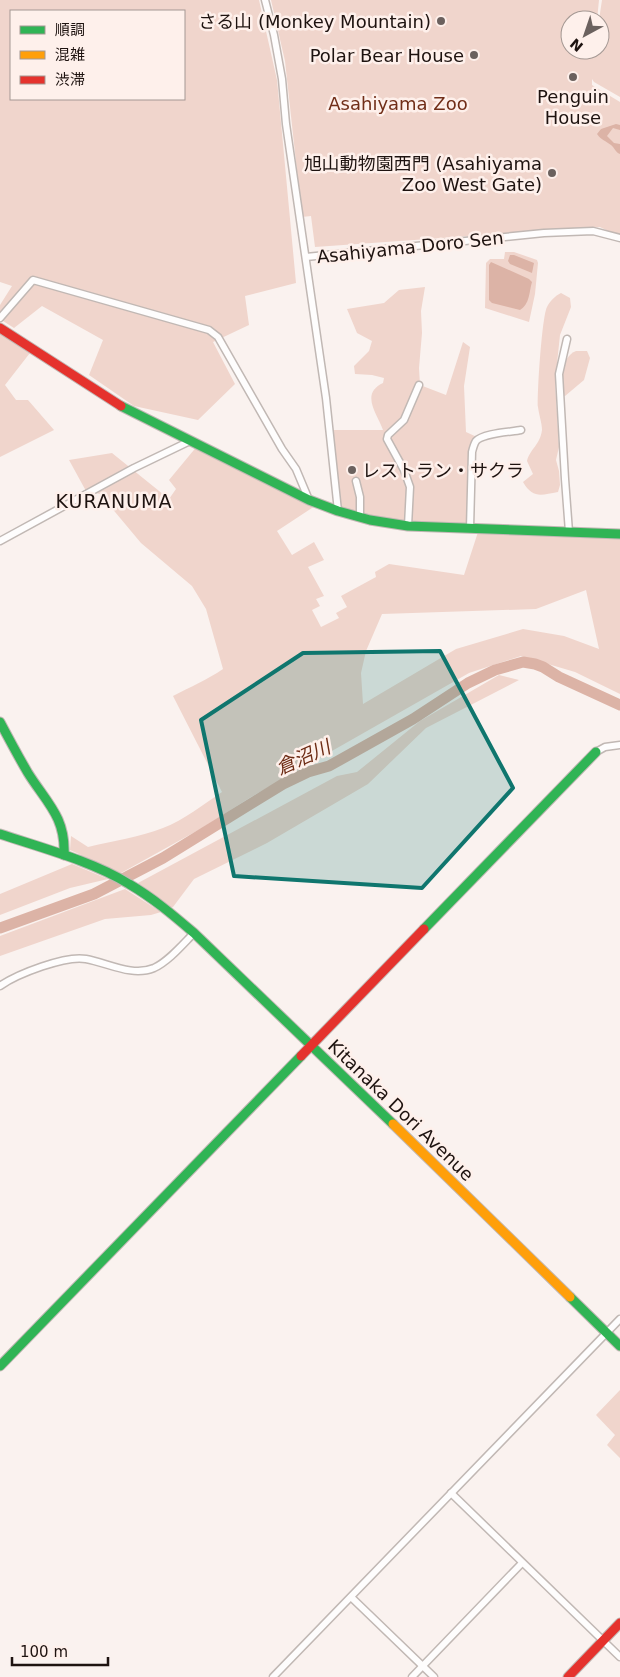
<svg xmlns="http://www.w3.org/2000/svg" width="620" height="1677" font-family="'DejaVu Sans','Noto Sans JP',sans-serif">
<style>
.green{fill:#f0d5cc;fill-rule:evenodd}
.water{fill:#dcb3a6}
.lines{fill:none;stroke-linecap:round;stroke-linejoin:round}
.river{stroke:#dcb3a6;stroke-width:11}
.street-casing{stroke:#c1b8b4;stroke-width:9}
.fast-casing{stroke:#c1b8b4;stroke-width:11}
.slow-casing{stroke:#c1b8b4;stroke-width:11}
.jam-casing{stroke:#c1b8b4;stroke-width:11}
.street{stroke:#fefdfd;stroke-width:6}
.fast{stroke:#30b455;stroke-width:9}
.slow{stroke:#ff9f0a;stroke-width:9}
.jam{stroke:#e5322d;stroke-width:9}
.marked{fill:#0f766e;fill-opacity:0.2;stroke:#0f766e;stroke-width:4;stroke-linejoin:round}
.poi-dot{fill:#6b615e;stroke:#fef0eb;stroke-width:2}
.labels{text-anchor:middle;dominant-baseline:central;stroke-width:5;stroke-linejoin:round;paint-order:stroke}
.poi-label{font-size:18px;fill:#1e1310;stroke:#fef0eb;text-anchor:end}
.park-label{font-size:18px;fill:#712e18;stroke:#fef0eb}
.street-label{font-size:18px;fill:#1e1310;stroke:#fef0eb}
.neighbourhood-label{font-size:19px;letter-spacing:1px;fill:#1e1310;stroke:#fef0eb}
.water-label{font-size:19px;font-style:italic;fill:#6d2b14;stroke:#fef0eb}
</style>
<rect width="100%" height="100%" fill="#faf2ef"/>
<!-- green -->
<g class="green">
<path d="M0 0H259L277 80 296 283 245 296 249 325 213 342 235 384 198 420 134 406 89 375 103 340 42 306 14 328 0 319V305L12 286 0 282ZM11 11H184V99H11Z"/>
<polygon points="271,0 599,0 597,20 570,20 570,50 600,50 600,20 599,20 602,0 620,0 620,97 594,82 592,79 592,85 620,102 620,237 600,227 315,247 311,216 302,217 285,61"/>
<polygon points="505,252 514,252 537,260 538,263 535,294 529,322 485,308 486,263 490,259 504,259"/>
<path d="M425 287 421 311 422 333 419 368 420 385 446 395 463 342 470 347 464 386 466 432 479 438 475 442 470 528 408 526 338 511 329 430H383C377 413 360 394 383 383L384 378 372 375 355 374 354 366 369 351 372 341 357 333 347 309 384 303 399 290Z"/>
<path d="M561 293 570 298 571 307 560 335 555 382 559 447 556 460 559 471 560 485 558 492C541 495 533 499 523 482L533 474 527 461C530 449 540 445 542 430 542 423 539 415 538 407 537 394 542 316 547 307 550 301 555 296 561 293Z"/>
<polygon points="0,328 33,349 5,385 16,400 28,400 54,430 0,457"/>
<path d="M576 351H587L590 358 584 380 565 396 562 394C561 380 561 357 576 351Z"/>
<path d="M198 445 318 504 277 531 292 555 314 542 324 560 308 567 324 596 316 599 320 606 312 610 321 627 339 618 336 613 347 607 341 596 376 577 375 572 389 564 464 575 479 529 620 534V694L575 672 521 656 469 673 251 797 202 828 121 873 70 850 71 836 88 847C113 841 139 837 163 828 184 820 204 804 222 792L173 696C190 687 207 680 223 669L206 609 192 586 141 543 100 494 86 491 69 460 112 453 169 499 176 489 169 480ZM586 590 599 649 564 636 523 629 456 649 363 704 361 673 366 651 382 614 536 609Z"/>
<polygon points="499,675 519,680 426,728 368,784 267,843 194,879 173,907 169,908 138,883 337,776 357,772 420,721"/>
<polygon points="72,864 108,879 70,888 0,915 0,894"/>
<polygon points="125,889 161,912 151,915 105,919 0,956 0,936"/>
<polygon points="620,1390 620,1458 607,1445 615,1435 596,1415"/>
</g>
<!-- water -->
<g class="water">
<path d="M616 124 620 125V130L613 128 607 136 614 143 620 144V154C615 152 615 148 611 145 606 141 601 140 597 134L601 129Z"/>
<polygon points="510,255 514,255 534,263 532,273 510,264 508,261"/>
<path d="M491 262 529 279 532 282C529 292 530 304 520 310L492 303 489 300V265Z"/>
</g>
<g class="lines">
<!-- river -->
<polyline class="river" points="0,928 94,894 163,858 283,784 308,772 329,766 413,719 468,683 495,670 523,662 535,664 543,667 559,677 620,705"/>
<defs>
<g id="street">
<polyline points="265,0 274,35 282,79 286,124 326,398 338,511"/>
<polyline points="306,257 544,233 593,231 620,238"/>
<polyline points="0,318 33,280 209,330 218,337 282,449 296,469 309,500"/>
<polyline points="567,339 559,374 565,479 569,532"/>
<polyline points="356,481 360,497 360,517"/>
<polyline points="408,526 410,487 404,470 387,439 388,435 404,420 419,385"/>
<path d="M470 528 472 452C473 448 474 444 476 441 483 433 511 432 521 430"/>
<polyline points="0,541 134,468 190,441"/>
<polyline points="596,752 605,747 620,745"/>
<path d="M0 986C17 974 66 955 86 959 108 963 132 977 154 968 169 961 183 944 194 933"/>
<polyline points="451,1493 620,1657"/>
<polyline points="351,1597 434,1677"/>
<polyline points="273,1677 620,1319"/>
<polyline points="412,1677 522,1563"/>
</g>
<g id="fast">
<polyline points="121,406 309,500 338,511 370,520 408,526 620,534"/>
<path d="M0 722C9 739 18 756 28 773 46 802 66 817 64 855"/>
<path d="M0 834C42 848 92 861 129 884 153 898 173 915 194 933L393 1124"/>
<polyline points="424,929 596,752"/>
<polyline points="570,1297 620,1346"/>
<polyline points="0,1366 301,1056"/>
</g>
<polyline id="slow" points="393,1124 570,1297"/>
<g id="jam">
<polyline points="0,328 121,406"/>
<polyline points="301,1056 424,929"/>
<polyline points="568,1677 620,1623"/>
</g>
</defs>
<!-- street casing -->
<use href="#street" class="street-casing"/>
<!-- fast casing -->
<use href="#fast" class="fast-casing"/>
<!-- slow casing -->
<use href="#slow" class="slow-casing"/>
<!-- jam casing -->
<use href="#jam" class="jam-casing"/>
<!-- street -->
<use href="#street" class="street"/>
<!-- fast -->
<use href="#fast" class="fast"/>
<!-- slow -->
<use href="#slow" class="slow"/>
<!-- jam -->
<use href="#jam" class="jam"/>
</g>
<!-- marked area -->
<path class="marked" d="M440 651 513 788 422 888 234 876 201 720 303 653Z"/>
<!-- markers -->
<g class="poi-dot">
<circle cx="441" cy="21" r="5"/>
<circle cx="474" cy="55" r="5"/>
<circle cx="573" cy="77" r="5"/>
<circle cx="552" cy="173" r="5"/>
<circle cx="352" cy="470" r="5"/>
</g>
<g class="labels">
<!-- poi labels -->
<g class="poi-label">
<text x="431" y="21">さる山 (Monkey Mountain)</text>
<text x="464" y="55">Polar Bear House</text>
<text x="573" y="96" text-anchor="middle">Penguin<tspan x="573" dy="21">House</tspan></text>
<text x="542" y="163">旭山動物園西門 (Asahiyama<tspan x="542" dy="21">Zoo West Gate)</tspan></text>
<text x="362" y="470" text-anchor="start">レストラン・サクラ</text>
</g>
<!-- park labels -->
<g class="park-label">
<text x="398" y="103">Asahiyama Zoo</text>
</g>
<!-- street labels -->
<g class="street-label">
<text transform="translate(410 247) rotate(-6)">Asahiyama Doro Sen</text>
<text transform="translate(401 1110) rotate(44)">Kitanaka Dori Avenue</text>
</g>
<!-- neighbourhood labels -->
<g class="neighbourhood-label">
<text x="114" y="501">KURANUMA</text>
</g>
<!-- water labels -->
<g class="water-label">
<text transform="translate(303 757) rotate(-24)">倉沼川</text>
</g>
</g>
<!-- legend -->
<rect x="10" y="10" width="175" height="90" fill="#fef0eb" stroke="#a49893"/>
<rect x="20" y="26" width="25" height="8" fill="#30b455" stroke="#a49893"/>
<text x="55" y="35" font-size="15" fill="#1e1310">順調</text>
<rect x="20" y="51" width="25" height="8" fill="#ff9f0a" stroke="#a49893"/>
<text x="55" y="60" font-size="15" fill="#1e1310">混雑</text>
<rect x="20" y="76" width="25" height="8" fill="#e5322d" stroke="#a49893"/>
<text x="55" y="85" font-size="15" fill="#1e1310">渋滞</text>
<!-- north arrow -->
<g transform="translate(585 35) rotate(220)"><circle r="24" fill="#fef0eb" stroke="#a49893"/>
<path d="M0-4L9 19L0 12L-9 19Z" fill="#6b615e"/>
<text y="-8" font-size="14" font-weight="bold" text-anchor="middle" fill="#1e1310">N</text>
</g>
<!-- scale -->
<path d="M12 1657v8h96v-8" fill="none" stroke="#1e1310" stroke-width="2.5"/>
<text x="20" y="1657" font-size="15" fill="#1e1310" stroke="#fef0eb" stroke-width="4" paint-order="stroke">100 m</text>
</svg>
